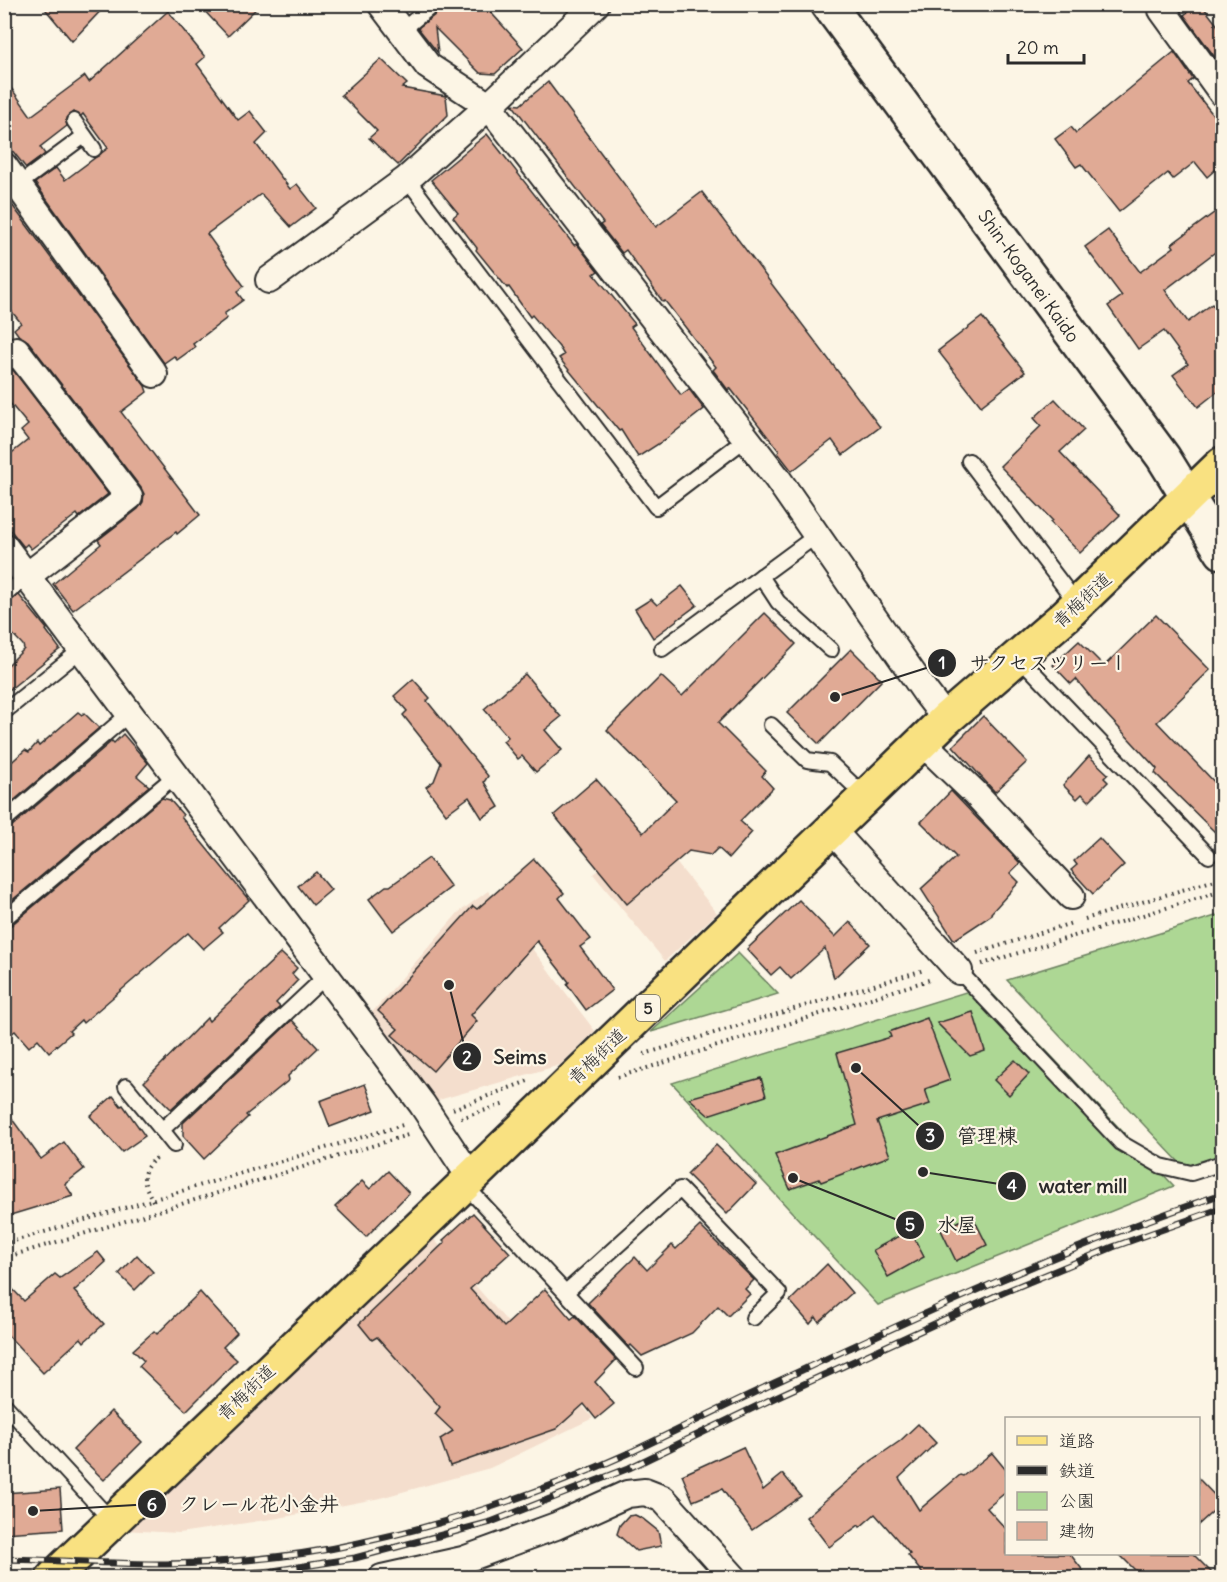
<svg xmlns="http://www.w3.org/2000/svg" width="1227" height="1582" font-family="Delius,'Klee One',sans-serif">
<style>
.built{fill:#f4decd}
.green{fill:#add794;stroke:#6c8160;stroke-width:1.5}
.building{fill:#e0aa95;stroke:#2b2b2b;stroke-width:1.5}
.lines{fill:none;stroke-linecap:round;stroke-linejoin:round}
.lane-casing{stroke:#2b2b2b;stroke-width:18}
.street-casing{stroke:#2b2b2b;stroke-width:30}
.secondary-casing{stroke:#2b2b2b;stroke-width:38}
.primary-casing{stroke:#2b2b2b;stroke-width:38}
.path{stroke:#2b2b2b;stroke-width:4;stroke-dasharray:1.5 4.5;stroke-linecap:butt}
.lane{stroke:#fcf5e5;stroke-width:14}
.street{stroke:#fcf5e5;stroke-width:26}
.secondary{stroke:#fcf5e5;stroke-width:33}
.primary{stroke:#f9e181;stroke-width:33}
.rail-casing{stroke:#2b2b2b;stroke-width:7}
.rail{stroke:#fcf5e5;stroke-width:4.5;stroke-dasharray:14;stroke-linecap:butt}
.labels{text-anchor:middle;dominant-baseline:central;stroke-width:4.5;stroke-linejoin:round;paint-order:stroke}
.shield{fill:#fcf5e5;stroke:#6a6863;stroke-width:1.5}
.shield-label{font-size:16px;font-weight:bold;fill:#2b2b2b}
.street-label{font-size:18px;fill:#2b2b2b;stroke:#fcf5e5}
.leader{fill:none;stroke:#2b2b2b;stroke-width:2}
.callout-dot{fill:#2b2b2b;stroke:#fcf5e5;stroke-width:2}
.mark-label{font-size:18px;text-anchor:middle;font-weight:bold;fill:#fff}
.callout-label{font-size:20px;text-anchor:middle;font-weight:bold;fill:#2b2b2b;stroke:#fcf5e5;stroke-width:4.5;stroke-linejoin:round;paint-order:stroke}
</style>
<rect width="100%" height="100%" fill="#fcf5e5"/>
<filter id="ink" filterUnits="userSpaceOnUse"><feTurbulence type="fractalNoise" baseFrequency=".0167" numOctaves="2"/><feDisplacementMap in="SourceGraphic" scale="12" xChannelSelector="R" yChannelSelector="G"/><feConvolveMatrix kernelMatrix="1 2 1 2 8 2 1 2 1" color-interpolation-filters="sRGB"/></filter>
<g filter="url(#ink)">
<!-- built -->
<g class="built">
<polygon points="649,829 717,913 665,961 593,874"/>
<polygon points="488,891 595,1031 560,1065 435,1101 369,1016 458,913"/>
<polygon points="432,1237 593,1418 490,1468 380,1498 279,1518 179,1533 123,1530"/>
</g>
<!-- green -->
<g class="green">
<polygon points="1222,914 1222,1170 1195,1179 1007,980"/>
<polygon points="738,953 778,994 651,1032"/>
<polygon points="985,986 1174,1186 878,1305 672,1083"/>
</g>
<!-- building -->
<g class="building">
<polygon points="41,4 107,4 72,41"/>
<polygon points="198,4 261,4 228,36"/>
<polygon points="443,4 483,4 523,48 495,74 480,73 435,28 438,53 418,28 440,11"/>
<polygon points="1198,4 1201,4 1222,31 1222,56 1217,60 1184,15"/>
<polygon points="168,11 205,57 197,64 238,120 250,111 267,133 256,144 290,189 297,184 316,208 291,227 261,194 207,234 244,286 237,292 243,300 224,314 227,318 193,344 195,347 177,360 174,356 164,363 35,183 56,168 65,180 108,148 83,114 81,116 73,112 66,118 67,126 40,147 45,154 26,168 4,140 4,78 31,116 85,76 89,82"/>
<polygon points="1174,52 1193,79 1188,83 1222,126 1222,164 1207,177 1195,162 1173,179 1168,173 1119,212 1081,164 1076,167 1055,139 1071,127 1076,133"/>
<polygon points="381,59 407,84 402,88 446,96 448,115 398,165 369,138 377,131 341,95"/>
<polygon points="548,82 656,227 702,192 880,427 843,455 832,440 792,471 778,453 779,451 730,388 728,390 713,370 716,367 665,301 663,302 626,250 622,253 600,225 603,223 512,104 520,105"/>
<polygon points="487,134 574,245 577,244 598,271 594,274 635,324 631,327 681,395 689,389 704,409 666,439 638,457 621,430 619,431 559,358 564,355 559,347 532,315 530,317 509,287 507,288 476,250 477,248 453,217 458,213 431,180"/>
<polygon points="4,194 145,386 147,392 121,412 200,515 177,534 176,532 73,610 53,584 101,544 98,540 138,509 143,502 144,494 141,488 28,341 19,336 14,329 21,323 4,302"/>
<polygon points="1222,207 1222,247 1165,290 1188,322 1212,304 1215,308 1222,306 1222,388 1198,407 1173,375 1188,364 1164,331 1138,349 1108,306 1122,296 1085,247 1108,230 1140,272 1174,247 1172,244"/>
<polygon points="982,317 1025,372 981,406 938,351"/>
<polygon points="13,370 108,494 79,517 77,514 31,549 27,544 24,547 4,522 4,459 28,440 21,431 28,425 4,396 4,377"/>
<polygon points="1055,399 1084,430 1060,452 1120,515 1080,553 1050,522 1052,520 1000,466 1041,426 1034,418"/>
<polygon points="682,586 697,605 653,638 635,609 651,599 657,605"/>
<polygon points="19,595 47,629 46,630 60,649 4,694 4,669 24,649 23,645 4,625 4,605"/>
<polygon points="765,613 796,644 718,723 766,771 762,776 773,788 740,821 752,832 729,858 718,848 711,855 689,851 627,904 554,815 596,779 643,833 676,800 607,730 661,676 682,696"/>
<polygon points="1156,615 1210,670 1157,722 1222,790 1222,839 1155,773 1157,769 1093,700 1076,679 1071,684 1053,665 1079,641 1104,666"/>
<polygon points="851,649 882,680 819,744 787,713"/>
<polygon points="525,674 561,717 545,730 562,750 536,772 522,756 518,759 503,741 508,737 484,709"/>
<polygon points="413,679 430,698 427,701 488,776 484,782 499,807 482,818 469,797 446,814 426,787 434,781 441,763 403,715 407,711 394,696"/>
<polygon points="78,712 82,715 84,713 99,728 11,803 4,797 4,769 25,750 29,752 37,743 39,746"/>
<polygon points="983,716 1027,762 995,792 953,746"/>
<polygon points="123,734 148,763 137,776 149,786 4,907 4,833 112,741 114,743"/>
<polygon points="1089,756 1108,774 1104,778 1108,782 1089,801 1082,794 1077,799 1063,785"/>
<polygon points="951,791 1020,863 1010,873 1019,882 991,913 992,915 954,940 921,889 956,857 921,822"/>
<polygon points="162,798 170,800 183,815 181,817 249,900 219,928 223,932 203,949 188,933 83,1023 81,1020 69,1031 71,1033 49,1052 38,1039 29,1047 15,1031 4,1039 4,928 10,926"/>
<polygon points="1099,838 1124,865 1093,894 1071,870 1077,865 1074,861"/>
<polygon points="429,858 451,887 393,931 369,899 386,886 390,886"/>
<polygon points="534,859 564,893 559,898 591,939 580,947 612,990 586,1010 567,984 569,982 537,941 471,1015 477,1021 433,1071 392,1035 398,1029 378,1011 473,906 477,909"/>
<polygon points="316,872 331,890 313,905 298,886"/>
<polygon points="799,900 835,937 850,922 870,944 834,978 825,948 791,979 780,967 771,975 747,949"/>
<polygon points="281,953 297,968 292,974 298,980 276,1003 280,1007 171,1109 144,1082 207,1018 209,1021"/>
<polygon points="973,1012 985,1051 970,1056 937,1023"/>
<polygon points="927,1018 950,1080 925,1089 930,1104 877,1121 890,1156 821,1182 819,1179 790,1189 775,1155 857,1125 837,1053 891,1037 889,1032"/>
<polygon points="292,1020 318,1048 288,1076 289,1080 246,1115 248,1117 204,1159 183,1136 183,1123"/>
<polygon points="1015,1060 1029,1074 1009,1095 994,1080"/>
<polygon points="761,1078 766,1096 708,1115 689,1098"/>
<polygon points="365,1084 375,1110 330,1127 320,1101"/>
<polygon points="113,1096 121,1106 123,1105 145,1136 122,1152 90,1116"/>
<polygon points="4,1108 41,1159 64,1142 84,1169 65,1184 73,1196 4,1217"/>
<polygon points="716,1145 756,1184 727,1214 687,1174"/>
<polygon points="388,1171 409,1193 366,1237 335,1207 362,1181 370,1189"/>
<polygon points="473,1213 510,1253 470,1289 504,1327 545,1289 571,1319 575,1316 616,1360 595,1382 614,1404 596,1419 584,1404 556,1429 450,1466 440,1439 453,1431 435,1414 440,1407 377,1337 372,1340 359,1324 445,1242 443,1240"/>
<polygon points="972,1215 987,1245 956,1261 941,1230"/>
<polygon points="700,1226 754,1280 745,1289 750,1294 728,1316 718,1306 692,1333 642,1356 631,1345 629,1347 588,1303 635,1257 647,1270 672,1245 676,1249"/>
<polygon points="910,1230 924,1257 888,1277 873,1250"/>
<polygon points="98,1252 106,1262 74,1291 104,1324 84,1342 81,1338 43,1373 4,1331 4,1280 24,1301 55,1274 60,1278"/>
<polygon points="137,1255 153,1272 135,1290 119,1274"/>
<polygon points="827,1264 852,1293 819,1322 816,1317 810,1324 790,1301"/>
<polygon points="200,1292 237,1333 223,1347 237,1360 186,1411 139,1366 144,1361 133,1350 154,1331 157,1334"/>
<polygon points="111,1411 142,1442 104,1480 73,1450"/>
<polygon points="918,1424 936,1443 899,1478 919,1510 960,1475 963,1476 992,1453 1006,1470 1006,1492 987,1508 1006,1529 1006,1554 1070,1554 1089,1578 926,1578 908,1555 910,1554 875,1514 860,1527 859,1525 829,1547 806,1517 871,1461 900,1441"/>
<polygon points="743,1447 763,1490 783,1474 801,1496 752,1530 722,1489 693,1501 682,1475"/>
<polygon points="1198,1478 1222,1503 1198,1525"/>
<polygon points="60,1489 63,1529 4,1533 4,1493"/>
<polygon points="635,1515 643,1519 658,1531 661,1546 636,1551 617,1534 620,1525 628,1516"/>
<polygon points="1119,1554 1193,1554 1217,1578 1143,1578"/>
</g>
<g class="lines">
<defs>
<g id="lane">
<polyline points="401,31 434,4"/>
<polyline points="74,121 94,149"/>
<polyline points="407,179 656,507 747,438"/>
<polyline points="18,185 84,136"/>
<polyline points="969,461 1078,605"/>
<polyline points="761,576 778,602 831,650"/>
<polyline points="4,596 27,576"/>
<polyline points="662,649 817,535"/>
<polyline points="1018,656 1209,856"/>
<polyline points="4,712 82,649"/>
<polyline points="771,725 807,760 830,763 866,797"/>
<polyline points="4,821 130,713"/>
<polyline points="4,919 176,775"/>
<polyline points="959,971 1121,1143 1161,1166 1191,1173 1222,1163"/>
<polyline points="126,1086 162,1130 327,975"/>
<polyline points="162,1130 174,1145"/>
<polyline points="464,1184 636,1368"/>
<polyline points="566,1292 680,1189 779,1293 753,1318"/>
<polyline points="4,1404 111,1520"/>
</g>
<g id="street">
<polyline points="381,4 428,66 489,106 777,478 926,693 946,719"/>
<polyline points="1169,4 1162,10 1222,93"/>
<polyline points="4,166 154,374"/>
<polyline points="269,280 407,179 489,106 596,4"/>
<polyline points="4,358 16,350 129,497 27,576"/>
<polyline points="4,546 422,1104 471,1178"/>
<polyline points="922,742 975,793 1071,896"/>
<polyline points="832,830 959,971"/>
<polyline points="382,1578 463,1560 556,1526 627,1494 645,1492 663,1499 734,1578"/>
</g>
<polyline id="secondary" points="828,4 1163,457 1222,552"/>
<polyline id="primary" points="53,1578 471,1178 946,719 1065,616 1222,464"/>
</defs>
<!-- lane casing -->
<use href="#lane" class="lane-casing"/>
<!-- street casing -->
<use href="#street" class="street-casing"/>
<!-- secondary casing -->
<use href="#secondary" class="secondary-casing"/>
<!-- primary casing -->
<use href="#primary" class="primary-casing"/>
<!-- path -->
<g class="path">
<polyline points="1085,919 1222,878"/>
<polyline points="977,953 1072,923"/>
<polyline points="982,964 1222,891"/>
<polyline points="644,1054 924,970"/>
<polyline points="618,1077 932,979"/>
<polyline points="453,1109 528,1081"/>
<polyline points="461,1118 505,1104"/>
<path d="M153 1201C142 1181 138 1171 159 1156"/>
<polyline points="4,1244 406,1124"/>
<polyline points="4,1258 411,1134"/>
</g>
<!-- lane -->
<use href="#lane" class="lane"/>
<!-- street -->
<use href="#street" class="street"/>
<!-- secondary -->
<use href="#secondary" class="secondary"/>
<!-- primary -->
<use href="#primary" class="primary"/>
<defs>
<g id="rail">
<path d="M4 1559C58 1560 112 1564 166 1564 231 1563 296 1557 359 1543 452 1523 543 1492 629 1453 680 1429 730 1403 781 1380 926 1312 1071 1245 1222 1194"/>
<polyline points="4,1576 193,1577 273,1571 355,1558 491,1522 629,1468 776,1397 1002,1293 1113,1247 1222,1208"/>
</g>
</defs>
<!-- rail casing -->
<use href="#rail" class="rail-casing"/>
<!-- rail -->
<use href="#rail" class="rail"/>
</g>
</g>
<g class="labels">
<!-- shield labels -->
<rect class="shield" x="636" y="995" width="24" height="26" rx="4.5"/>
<g class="shield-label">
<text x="648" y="1008">5</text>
</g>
<!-- street labels -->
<g class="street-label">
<text transform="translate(1029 276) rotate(54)">Shin-Koganei Kaido</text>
<text transform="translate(1082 600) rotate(-43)">青梅街道</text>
<text transform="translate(597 1056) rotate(-44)">青梅街道</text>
<text transform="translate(246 1392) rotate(-44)">青梅街道</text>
</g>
</g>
<!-- callouts -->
<path class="leader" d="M835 697L942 663M449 985L467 1057M856 1068L930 1136M923 1172L1012 1186M793 1178L910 1225M33 1511L152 1504"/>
<g class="callout-dot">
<circle cx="835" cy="697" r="6"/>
<circle cx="449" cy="985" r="6"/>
<circle cx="856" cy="1068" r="6"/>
<circle cx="923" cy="1172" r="6"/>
<circle cx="793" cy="1178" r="6"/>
<circle cx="33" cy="1511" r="6"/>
<circle cx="942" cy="663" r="15"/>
<circle cx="467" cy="1057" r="15"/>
<circle cx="930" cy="1136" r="15"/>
<circle cx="1012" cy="1186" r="15"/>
<circle cx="910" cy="1225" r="15"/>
<circle cx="152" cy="1504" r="15"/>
</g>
<g class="mark-label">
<text x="942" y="669">1</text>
<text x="467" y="1064">2</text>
<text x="930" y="1142">3</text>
<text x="1012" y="1192">4</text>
<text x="910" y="1231">5</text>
<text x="152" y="1511">6</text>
</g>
<g class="callout-label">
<text x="1049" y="670">サクセスツリーⅠ</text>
<text x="520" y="1064">Seims</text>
<text x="987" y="1143">管理棟</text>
<text x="1083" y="1193">water mill</text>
<text x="957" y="1232">水屋</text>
<text x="259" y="1511">クレール花小金井</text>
</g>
<!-- margin -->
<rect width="1227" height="1582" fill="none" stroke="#fcf5e5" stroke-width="24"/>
<rect x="12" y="12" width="1203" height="1558" fill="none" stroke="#2b2b2b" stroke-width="2" filter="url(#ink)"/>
<!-- legend -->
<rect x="1005" y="1417" width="195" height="138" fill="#fcf5e5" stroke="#a8a49b" stroke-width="1.5"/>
<rect x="1017" y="1436" width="30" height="9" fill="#f9e181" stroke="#a8a49b" stroke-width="1.5"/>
<text x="1059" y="1447" font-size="18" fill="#2b2b2b">道路</text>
<rect x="1017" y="1466" width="30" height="9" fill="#2b2b2b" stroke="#a8a49b" stroke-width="1.5"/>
<text x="1059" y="1477" font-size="18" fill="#2b2b2b">鉄道</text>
<rect x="1017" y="1492" width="30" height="18" fill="#add794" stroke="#a8a49b" stroke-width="1.5"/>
<text x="1059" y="1507" font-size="18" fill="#2b2b2b">公園</text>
<rect x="1017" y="1522" width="30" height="18" fill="#e0aa95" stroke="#a8a49b" stroke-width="1.5"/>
<text x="1059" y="1537" font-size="18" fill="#2b2b2b">建物</text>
<!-- scale -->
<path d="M1008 54v9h76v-9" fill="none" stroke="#2b2b2b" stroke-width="3"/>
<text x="1017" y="54" font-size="18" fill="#2b2b2b" stroke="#fcf5e5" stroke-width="4.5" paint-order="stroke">20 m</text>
</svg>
